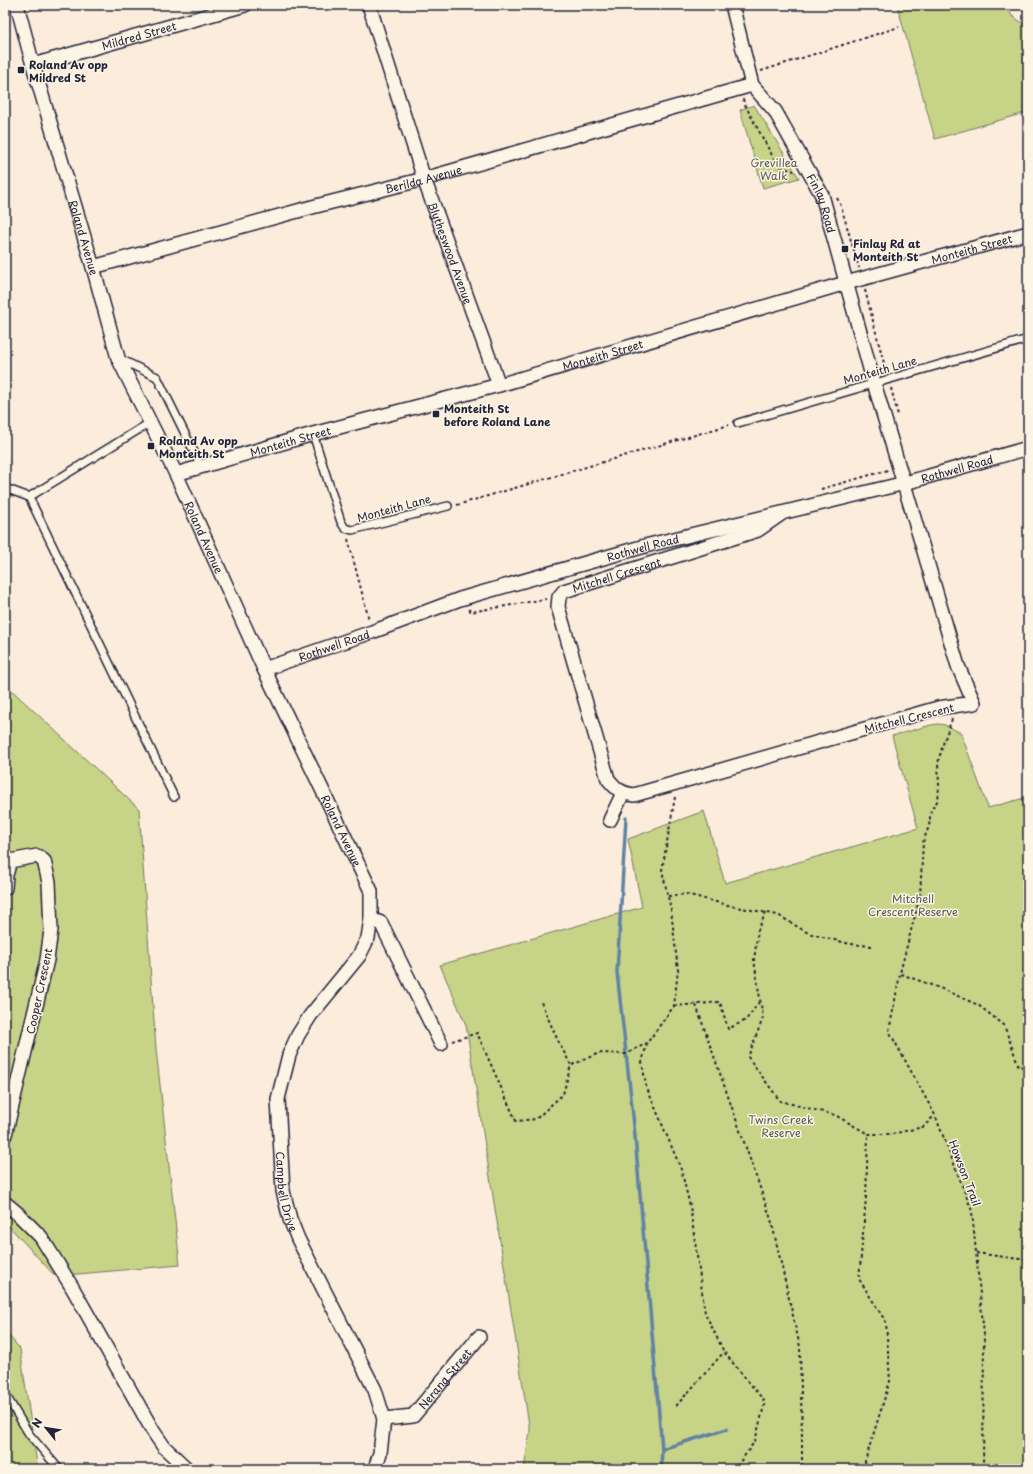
<svg xmlns="http://www.w3.org/2000/svg" width="1033" height="1474" font-family="'Playpen Sans',sans-serif">
<style>
.green{fill:#c7d387;stroke:#747a61}
.lines{fill:none;stroke-linecap:round;stroke-linejoin:round}
.stream{stroke:#6183a4;stroke-width:3.5}
.service-casing{stroke:#22223b;stroke-width:10}
.minor-casing{stroke:#22223b;stroke-width:16}
.path{stroke:#22223b;stroke-width:2;stroke-dasharray:3 3;stroke-linecap:butt}
.service{stroke:#fcf5e5;stroke-width:7}
.minor{stroke:#fcf5e5;stroke-width:13}
.poi-dot{fill:#22223b;stroke:#fcf5e5;stroke-width:1.5}
.labels{text-anchor:middle;dominant-baseline:central;stroke-width:3;stroke-linejoin:round;paint-order:stroke}
.street-label{font-size:11px;fill:#22223b;stroke:#fcf5e5}
.poi-label{font-size:11px;font-weight:bold;fill:#22223b;stroke:#fcf5e5;text-anchor:start}
.park-label{font-size:11px;fill:#545752;stroke:#fcf5e5}
</style>
<rect width="100%" height="100%" fill="#fbecdc"/>
<filter id="ink" filterUnits="userSpaceOnUse"><feTurbulence type="fractalNoise" baseFrequency=".025" numOctaves="2"/><feDisplacementMap in="SourceGraphic" scale="8" xChannelSelector="R" yChannelSelector="G"/><feConvolveMatrix kernelMatrix="1 2 1 2 8 2 1 2 1" color-interpolation-filters="sRGB"/></filter>
<g filter="url(#ink)">
<!-- green -->
<g class="green">
<polygon points="897,5 1008,5 1011,15 1028,27 1028,112 935,139"/>
<polygon points="754,105 799,178 763,188 740,110"/>
<polygon points="5,684 139,809 156,1049 180,1265 55,1276 5,1222"/>
<polygon points="939,724 945,725 961,733 988,808 1028,797 1028,1469 524,1469 530,1431 466,1025 440,965 642,907 628,839 704,811 725,883 918,828 892,736 931,725"/>
<polygon points="5,1331 20,1349 37,1464 40,1469 5,1469"/>
</g>
<g class="lines">
<!-- stream -->
<g class="stream">
<polyline points="626,818 617,972 634,1125 662,1449 661,1469"/>
<polyline points="662,1449 727,1429"/>
</g>
<defs>
<g id="service">
<polyline points="120,359 157,377 201,466"/>
<polyline points="151,422 29,497 174,797"/>
<polyline points="738,423 1028,339"/>
<polyline points="313,434 341,522 345,528 352,530 448,506"/>
<polyline points="5,488 29,497"/>
<polyline points="5,1394 29,1434 59,1469"/>
</g>
<g id="minor">
<path id="s1" d="M17 5 33 65 93 267 118 358 176 474 264 669 371 891V919L368 938 359 956 310 1016 298 1035 289 1055 278 1099 283 1191 290 1219 298 1239 375 1390 384 1419 380 1453 375 1469"/>
<path id="s2" d="M369 5 424 179 499 385"/>
<path id="s3" d="M732 5 752 85 775 111 822 195 874 383 958 666 974 703 938 708 634 795C621 793 617 790 608 779L558 607 559 597 564 591 758 530 781 514"/>
<path id="s4" d="M33 65 245 5"/>
<path id="s5" d="M93 267 316 206 424 179 752 85"/>
<path id="s6" d="M176 474 313 434 499 385 839 285 1028 233"/>
<path id="s7" d="M264 669 372 632 460 599 645 546 905 483 1028 448"/>
<polyline points="610,820 623,793"/>
<polyline points="5,888 6,875 10,861 37,856 44,861 49,882 51,930 47,960 5,1135"/>
<polyline points="371,919 381,923 441,1044"/>
<polyline points="5,1203 17,1213 41,1237 72,1287 153,1431 164,1447 187,1469"/>
<path id="s8" d="M384 1419 413 1416 479 1337"/>
</g>
</defs>
<!-- service casing -->
<use href="#service" class="service-casing"/>
<!-- minor casing -->
<use href="#minor" class="minor-casing"/>
<!-- path -->
<g class="path">
<polyline points="761,71 899,27"/>
<polyline points="743,99 745,105 774,159 782,168 794,171"/>
<polyline points="837,198 841,206 859,268"/>
<polyline points="865,290 886,371"/>
<polyline points="891,388 898,415"/>
<polyline points="821,489 888,470"/>
<polyline points="457,505 729,425"/>
<polyline points="348,539 369,620"/>
<polyline points="469,609 471,612 546,599"/>
<polyline points="952,719 943,744 938,763 939,785 938,800 931,810 929,826 923,842 920,896 901,969 889,1031 935,1115 972,1211 984,1335 983,1469"/>
<polyline points="675,797 662,870 671,910 678,970 674,1006 647,1043 642,1062 646,1086 681,1169 690,1206 705,1313 724,1352 765,1402 755,1441 735,1469"/>
<polyline points="668,896 686,894 731,906 778,915 808,933 850,944 873,946"/>
<polyline points="766,912 758,930 754,960 763,1018 748,1057 780,1101 835,1115 868,1134 892,1134 923,1127 934,1116"/>
<polyline points="901,974 942,989 978,1005 1004,1025 1019,1067 1028,1066"/>
<polyline points="696,1005 771,1219 800,1347 802,1439 802,1469"/>
<polyline points="674,1006 720,1002 728,1029 746,1020 760,1001"/>
<polyline points="452,1041 477,1033 516,1121 536,1119 563,1094 571,1065 559,1043 540,1000"/>
<polyline points="572,1065 599,1053 626,1054 647,1043"/>
<polyline points="976,1253 1019,1259 1028,1259"/>
<polyline points="676,1406 724,1352"/>
<polyline points="866,1469 865,1461 890,1381 886,1322 859,1279 866,1198 868,1134"/>
</g>
<!-- service -->
<use href="#service" class="service"/>
<!-- minor -->
<use href="#minor" class="minor"/>
</g>
</g>
<!-- markers -->
<g class="poi-dot">
<rect x="17" y="66" width="8" height="8" rx="2"/>
<rect x="841" y="245" width="8" height="8" rx="2"/>
<rect x="432" y="410" width="8" height="8" rx="2"/>
<rect x="147" y="442" width="8" height="8" rx="2"/>
</g>
<g class="labels">
<!-- street labels -->
<g class="street-label">
<text stroke="none"><textPath href="#s4" startOffset="110">Mildred Street</textPath></text>
<text stroke="none"><textPath href="#s5" startOffset="342">Berilda Avenue</textPath></text>
<text stroke="none"><textPath href="#s3" startOffset="221">Finlay Road</textPath></text>
<text stroke="none"><textPath href="#s1" startOffset="242">Roland Avenue</textPath></text>
<text stroke="none"><textPath href="#s6" startOffset="827">Monteith Street</textPath></text>
<text stroke="none"><textPath href="#s2" startOffset="261">Blytheswood Avenue</textPath></text>
<text stroke="none"><textPath href="#s6" startOffset="443">Monteith Street</textPath></text>
<text transform="translate(880 370) rotate(-16)">Monteith Lane</text>
<text stroke="none"><textPath href="#s6" startOffset="119">Monteith Street</textPath></text>
<text stroke="none"><textPath href="#s7" startOffset="722">Rothwell Road</textPath></text>
<text transform="translate(394 508) rotate(-15)">Monteith Lane</text>
<text stroke="none"><textPath href="#s1" startOffset="566">Roland Avenue</textPath></text>
<text stroke="none"><textPath href="#s7" startOffset="398">Rothwell Road</textPath></text>
<text stroke="none"><textPath href="#s3" startOffset="1380">Mitchell Crescent</textPath></text>
<text stroke="none"><textPath href="#s7" startOffset="74">Rothwell Road</textPath></text>
<text transform="translate(909 718) rotate(-14)">Mitchell Crescent</text>
<text stroke="none"><textPath href="#s1" startOffset="890">Roland Avenue</textPath></text>
<text transform="translate(39 991) rotate(-78)">Cooper Crescent</text>
<text transform="translate(965 1173) rotate(69)">Howson Trail</text>
<text stroke="none"><textPath href="#s1" startOffset="1285">Campbell Drive</textPath></text>
<text stroke="none"><textPath href="#s8" startOffset="78">Nerang Street</textPath></text>
</g>
<!-- poi labels -->
<g class="poi-label">
<text x="29" y="64">Roland Av opp<tspan x="29" dy="13">Mildred St</tspan></text>
<text x="853" y="243">Finlay Rd at<tspan x="853" dy="13">Monteith St</tspan></text>
<text x="444" y="408">Monteith St<tspan x="444" dy="13">before Roland Lane</tspan></text>
<text x="159" y="440">Roland Av opp<tspan x="159" dy="13">Monteith St</tspan></text>
</g>
<!-- park labels -->
<g class="park-label">
<text x="774" y="162">Grevillea<tspan x="774" dy="13">Walk</tspan></text>
<text x="913" y="898">Mitchell<tspan x="913" dy="13">Crescent Reserve</tspan></text>
<text x="781" y="1119">Twins Creek<tspan x="781" dy="13">Reserve</tspan></text>
</g>
</g>
<!-- margin -->
<rect width="1033" height="1474" fill="none" stroke="#fcf5e5" stroke-width="20"/>
<rect x="10" y="10" width="1013" height="1454" fill="none" stroke="#22223b" stroke-width="1.5" filter="url(#ink)"/>
<!-- north arrow -->
<g transform="translate(46 1428) rotate(300)" stroke="#fcf5e5" stroke-width="3" paint-order="stroke">
<path d="M0-3L7 15L0 10L-7 15Z" fill="#22223b"/>
<text y="-6" font-size="11" font-weight="bold" text-anchor="middle" fill="#22223b">N</text>
</g>
</svg>
